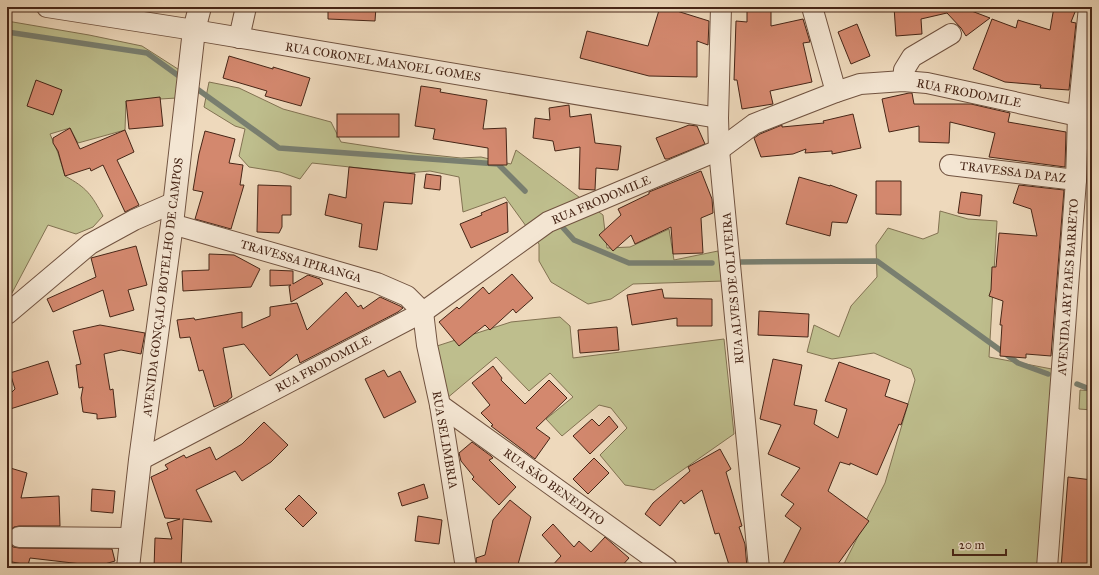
<svg xmlns="http://www.w3.org/2000/svg" width="1099" height="575" font-family="'IM FELL Great Primer',serif">
<style>
.green{fill:#bebe8d;stroke:#827252}
.lines{fill:none;stroke-linecap:round;stroke-linejoin:round}
.stream{stroke:#797f70;stroke-width:5.5}
.building{fill:#d3886e;stroke:#472617}
.minor-casing{stroke:#715340;stroke-width:22}
.tertiary-casing{stroke:#715340;stroke-width:24}
.minor{stroke:#f4e6d3;stroke-width:20}
.tertiary{stroke:#f4e6d3;stroke-width:22}
.labels{text-anchor:middle;dominant-baseline:central;stroke-width:4;stroke-linejoin:round;paint-order:stroke}
.street-label{font-size:12px;fill:#472617;stroke:#f4e6d3}
</style>
<rect width="100%" height="100%" fill="#eed9bc"/>
<filter id="stains"><feTurbulence type="fractalNoise" baseFrequency=".005" numOctaves="4"/><feColorMatrix values="0 0 0 0 .2 0 0 0 0 .09 0 0 0 0 .02 0 0 0 .5 -.17"/></filter>
<radialGradient id="worn" r=".72"><stop offset=".6" stop-color="#630" stop-opacity="0"/><stop offset="1" stop-color="#630" stop-opacity=".3"/></radialGradient>
<!-- green -->
<g class="green">
<path d="M7 21 89 35 142 46 181 71 177 98 126 101 125 130 78 143 70 128 50 134 58 153 65 176C87 188 91 194 103 216L93 227 76 234 48 225 12 293 7 288Z"/>
<polygon points="209,82 239,88 283,109 331,122 341,142 413,153 461,158 481,157 511,164 516,150 603,215 607,248 630,247 669,229 674,260 718,251 724,281 633,284 611,299 588,304 551,282 539,261 539,244 505,197 463,212 459,177 430,171 407,173 312,163 300,179 280,172 249,167 239,156 245,129 235,126 204,107"/>
<polygon points="940,211 968,219 997,221 989,357 1057,370 1041,568 842,568 885,483 915,380 911,369 874,353 832,359 807,352 814,325 839,337 851,306 877,277 876,245 888,228 923,239 938,233"/>
<polygon points="560,317 570,326 573,358 724,339 734,434 654,490 625,485 600,455 627,428 611,408 599,405 562,436 546,419 573,397 550,373 529,391 496,357 446,399 437,346 511,322"/>
<polygon points="1080,390 1092,391 1092,410 1079,409"/>
</g>
<g class="lines">
<!-- stream -->
<g class="stream">
<polyline points="7,32 147,53 183,79"/>
<polyline points="193,86 279,148 498,164 525,191"/>
<polyline points="557,221 574,240 629,263 712,263"/>
<polyline points="741,262 877,261 1018,363 1048,374"/>
<polyline points="1077,384 1092,390"/>
</g>
</g>
<!-- building -->
<g class="building">
<polygon points="328,7 376,7 375,21 328,19"/>
<polygon points="660,7 664,7 709,21 708,45 697,41 697,77 649,76 580,58 587,31 648,46"/>
<polygon points="747,7 771,7 771,26 803,19 810,42 803,43 812,82 770,91 773,104 742,109 737,80 734,80 736,21 747,22"/>
<polygon points="894,7 961,7 990,18 966,36 961,28 947,13 921,19 922,34 896,36"/>
<polygon points="1054,7 1077,7 1071,22 1076,23 1069,90 1040,88 1041,85 1005,82 973,69 992,19 1016,28 1018,20 1050,30"/>
<polygon points="857,24 870,56 851,64 838,32"/>
<polygon points="229,56 273,69 273,67 310,78 301,106 265,96 267,91 223,78"/>
<polygon points="36,80 62,90 53,115 27,106"/>
<polygon points="421,86 441,89 440,92 487,100 483,129 506,128 507,165 488,165 488,148 433,139 435,129 415,126"/>
<polygon points="909,93 912,93 914,104 971,104 1010,113 1008,122 1066,132 1065,167 989,157 995,133 950,122 949,143 919,142 919,126 889,132 882,99"/>
<polygon points="160,97 163,126 129,129 126,101"/>
<polygon points="569,105 570,117 591,114 595,143 621,146 618,170 596,168 595,190 579,189 580,147 555,151 553,141 533,138 535,118 550,120 549,108"/>
<rect x="337" y="114" width="62" height="23"/>
<polygon points="853,114 861,148 832,154 832,151 805,153 806,149 793,154 761,157 754,138 760,134 782,125 782,127 824,123 823,121"/>
<polygon points="689,125 697,126 705,144 668,159 665,159 656,138"/>
<polygon points="70,128 80,149 125,130 134,152 117,160 139,205 125,212 103,165 91,171 90,168 65,176 58,151 53,143 53,138"/>
<polygon points="205,131 235,139 229,163 243,165 240,185 244,185 231,229 195,219 203,192 193,190 199,154"/>
<polygon points="349,167 415,174 412,204 384,202 377,250 359,247 362,224 325,215 329,194 346,198"/>
<polygon points="701,171 712,199 713,213 701,218 703,253 673,254 671,227 635,244 631,235 613,251 599,235 621,215 618,209 649,194 649,192"/>
<polygon points="426,174 441,176 440,190 424,188"/>
<polygon points="799,177 830,186 830,185 857,195 847,223 832,222 830,236 786,224"/>
<polygon points="876,181 901,181 901,215 876,214"/>
<polygon points="258,185 291,186 291,215 282,215 282,227 279,233 257,232"/>
<polygon points="1019,185 1064,190 1051,356 1026,354 1026,358 1000,356 1002,325 1000,325 1003,301 989,296 991,290 992,267 996,267 999,233 1037,236 1031,209 1013,203"/>
<polygon points="961,192 982,195 980,216 958,213"/>
<polygon points="507,202 508,232 471,248 460,224 482,215 481,213"/>
<polygon points="136,246 147,285 128,290 134,310 110,317 103,290 53,312 47,299 96,277 91,258"/>
<polygon points="209,254 234,255 260,269 251,287 183,291 182,271 209,270"/>
<polygon points="270,270 293,271 293,284 308,275 320,279 323,284 291,302 289,286 291,285 270,286"/>
<polygon points="512,274 533,298 516,313 513,309 490,330 485,325 459,346 439,322 457,307 459,309 483,287 489,294"/>
<polygon points="662,289 664,298 712,299 712,326 677,326 677,318 632,325 627,295"/>
<polygon points="346,292 358,307 361,305 363,309 380,297 400,306 403,308 398,312 300,363 297,354 270,376 244,344 223,348 232,397 228,400 228,401 214,407 203,370 199,371 190,337 180,338 177,320 194,318 195,320 242,312 242,328 270,316 270,307 297,303 307,330"/>
<polygon points="759,311 809,314 808,337 758,335"/>
<polygon points="100,325 145,333 141,354 121,350 104,354 110,390 113,389 116,417 97,419 97,414 83,412 81,398 83,387 79,388 76,365 81,364 73,331"/>
<polygon points="617,327 619,350 580,353 578,330"/>
<polygon points="773,359 802,365 794,405 817,410 814,424 838,438 847,409 825,401 839,362 890,380 885,396 908,404 901,425 899,424 877,475 850,463 850,465 840,462 828,491 869,521 835,568 781,568 801,528 785,516 794,504 781,495 800,468 768,454 781,425 760,419"/>
<polygon points="48,361 58,394 7,410 7,397 15,389 10,373"/>
<polygon points="493,366 502,378 501,380 525,404 549,380 567,398 536,428 550,438 535,459 491,426 493,425 481,413 490,405 472,383"/>
<polygon points="384,370 388,377 400,371 416,402 384,418 365,379"/>
<polygon points="609,416 618,427 590,454 573,436 592,419 599,426"/>
<polygon points="264,422 288,445 271,462 242,481 235,471 196,490 212,522 183,519 181,568 154,568 155,538 172,539 167,523 180,519 165,518 151,477 168,469 165,465 184,455 186,458 210,447 216,460 242,444"/>
<polygon points="472,442 491,456 493,458 489,460 516,487 499,505 472,479 474,477 461,461 459,453"/>
<polygon points="720,449 731,469 726,472 742,526 739,527 745,544 747,568 730,568 719,533 715,534 702,490 684,504 681,500 660,526 645,514 653,503 690,471 688,467"/>
<polygon points="594,458 609,473 588,494 573,479"/>
<polygon points="7,467 27,473 21,498 59,496 60,526 19,526 14,527 9,531 8,537 9,542 13,547 19,548 112,549 115,561 91,568 90,565 30,558 28,565 7,561"/>
<polygon points="1068,477 1092,480 1092,568 1061,568"/>
<polygon points="424,484 428,498 402,506 398,493"/>
<polygon points="92,489 115,491 113,513 91,511"/>
<polygon points="299,495 317,513 303,527 285,509"/>
<polygon points="510,500 531,517 517,568 477,568 476,558 485,555 493,520"/>
<polygon points="418,516 442,520 439,544 415,541"/>
<polygon points="553,524 574,547 579,541 591,552 605,537 629,558 620,568 550,568 561,556 542,535"/>
</g>
<g class="lines">
<defs>
<g id="minor">
<polyline points="47,7 194,30 718,118"/>
<polyline points="721,7 718,118 719,150 759,568"/>
<polyline points="812,7 836,92"/>
<polyline points="239,38 246,7"/>
<polyline points="903,81 904,70 912,57 951,34"/>
<polyline points="950,165 1076,180"/>
<polyline points="172,224 377,283 407,296 423,312 427,345 440,405 466,568"/>
<polyline points="7,314 90,244 134,220 175,202"/>
<polyline points="440,405 667,568"/>
<polyline points="140,460 423,312 548,222 719,150 754,124 836,92 860,84 903,81 927,83 1092,119"/>
<polyline points="19,537 132,538"/>
<polyline points="1047,568 1076,180 1078,116 1089,7"/>
</g>
<polyline id="tertiary" points="128,568 140,460 172,224 194,30 200,7"/>
</defs>
<!-- minor casing -->
<use href="#minor" class="minor-casing"/>
<!-- tertiary casing -->
<use href="#tertiary" class="tertiary-casing"/>
<!-- minor -->
<use href="#minor" class="minor"/>
<!-- tertiary -->
<use href="#tertiary" class="tertiary"/>
</g>
<g class="labels">
<!-- street labels -->
<g class="street-label">
<text transform="translate(383 62) rotate(9)">RUA CORONEL MANOEL GOMES</text>
<text transform="translate(969 93) rotate(11)">RUA FRODOMILE</text>
<text transform="translate(1013 172) rotate(7)">TRAVESSA DA PAZ</text>
<text transform="translate(601 200) rotate(-23)">RUA FRODOMILE</text>
<text transform="translate(301 261) rotate(16)">TRAVESSA IPIRANGA</text>
<text transform="translate(163 287) rotate(-83)">AVENIDA GONÇALO BOTELHO DE CAMPOS</text>
<text transform="translate(1068 287) rotate(-86)">AVENIDA ARY PAES BARRETO</text>
<text transform="translate(733 288) rotate(-95)">RUA ALVES DE OLIVEIRA</text>
<text transform="translate(323 364) rotate(-28)">RUA FRODOMILE</text>
<text transform="translate(445 440) rotate(80)">RUA SELIMBRIA</text>
<text transform="translate(554 487) rotate(36)">RUA SÃO BENEDITO</text>
</g>
</g>
<!-- margin -->
<rect width="1099" height="575" fill="none" stroke="#eed9bc" stroke-width="24"/>
<rect x="8" y="8" width="1083" height="559" fill="none" stroke="#472617" stroke-width="2"/>
<rect x="12" y="12" width="1075" height="551" fill="none" stroke="#472617"/>
<!-- scale -->
<path d="M953 549v6h53v-6" fill="none" stroke="#472617" stroke-width="2"/>
<text x="959" y="549" font-size="12" fill="#472617" stroke="#f4e6d3" stroke-width="3" paint-order="stroke">20 m</text>
<rect width="100%" height="100%" filter="url(#stains)"/>
<rect width="100%" height="100%" fill="url(#worn)"/>
</svg>
